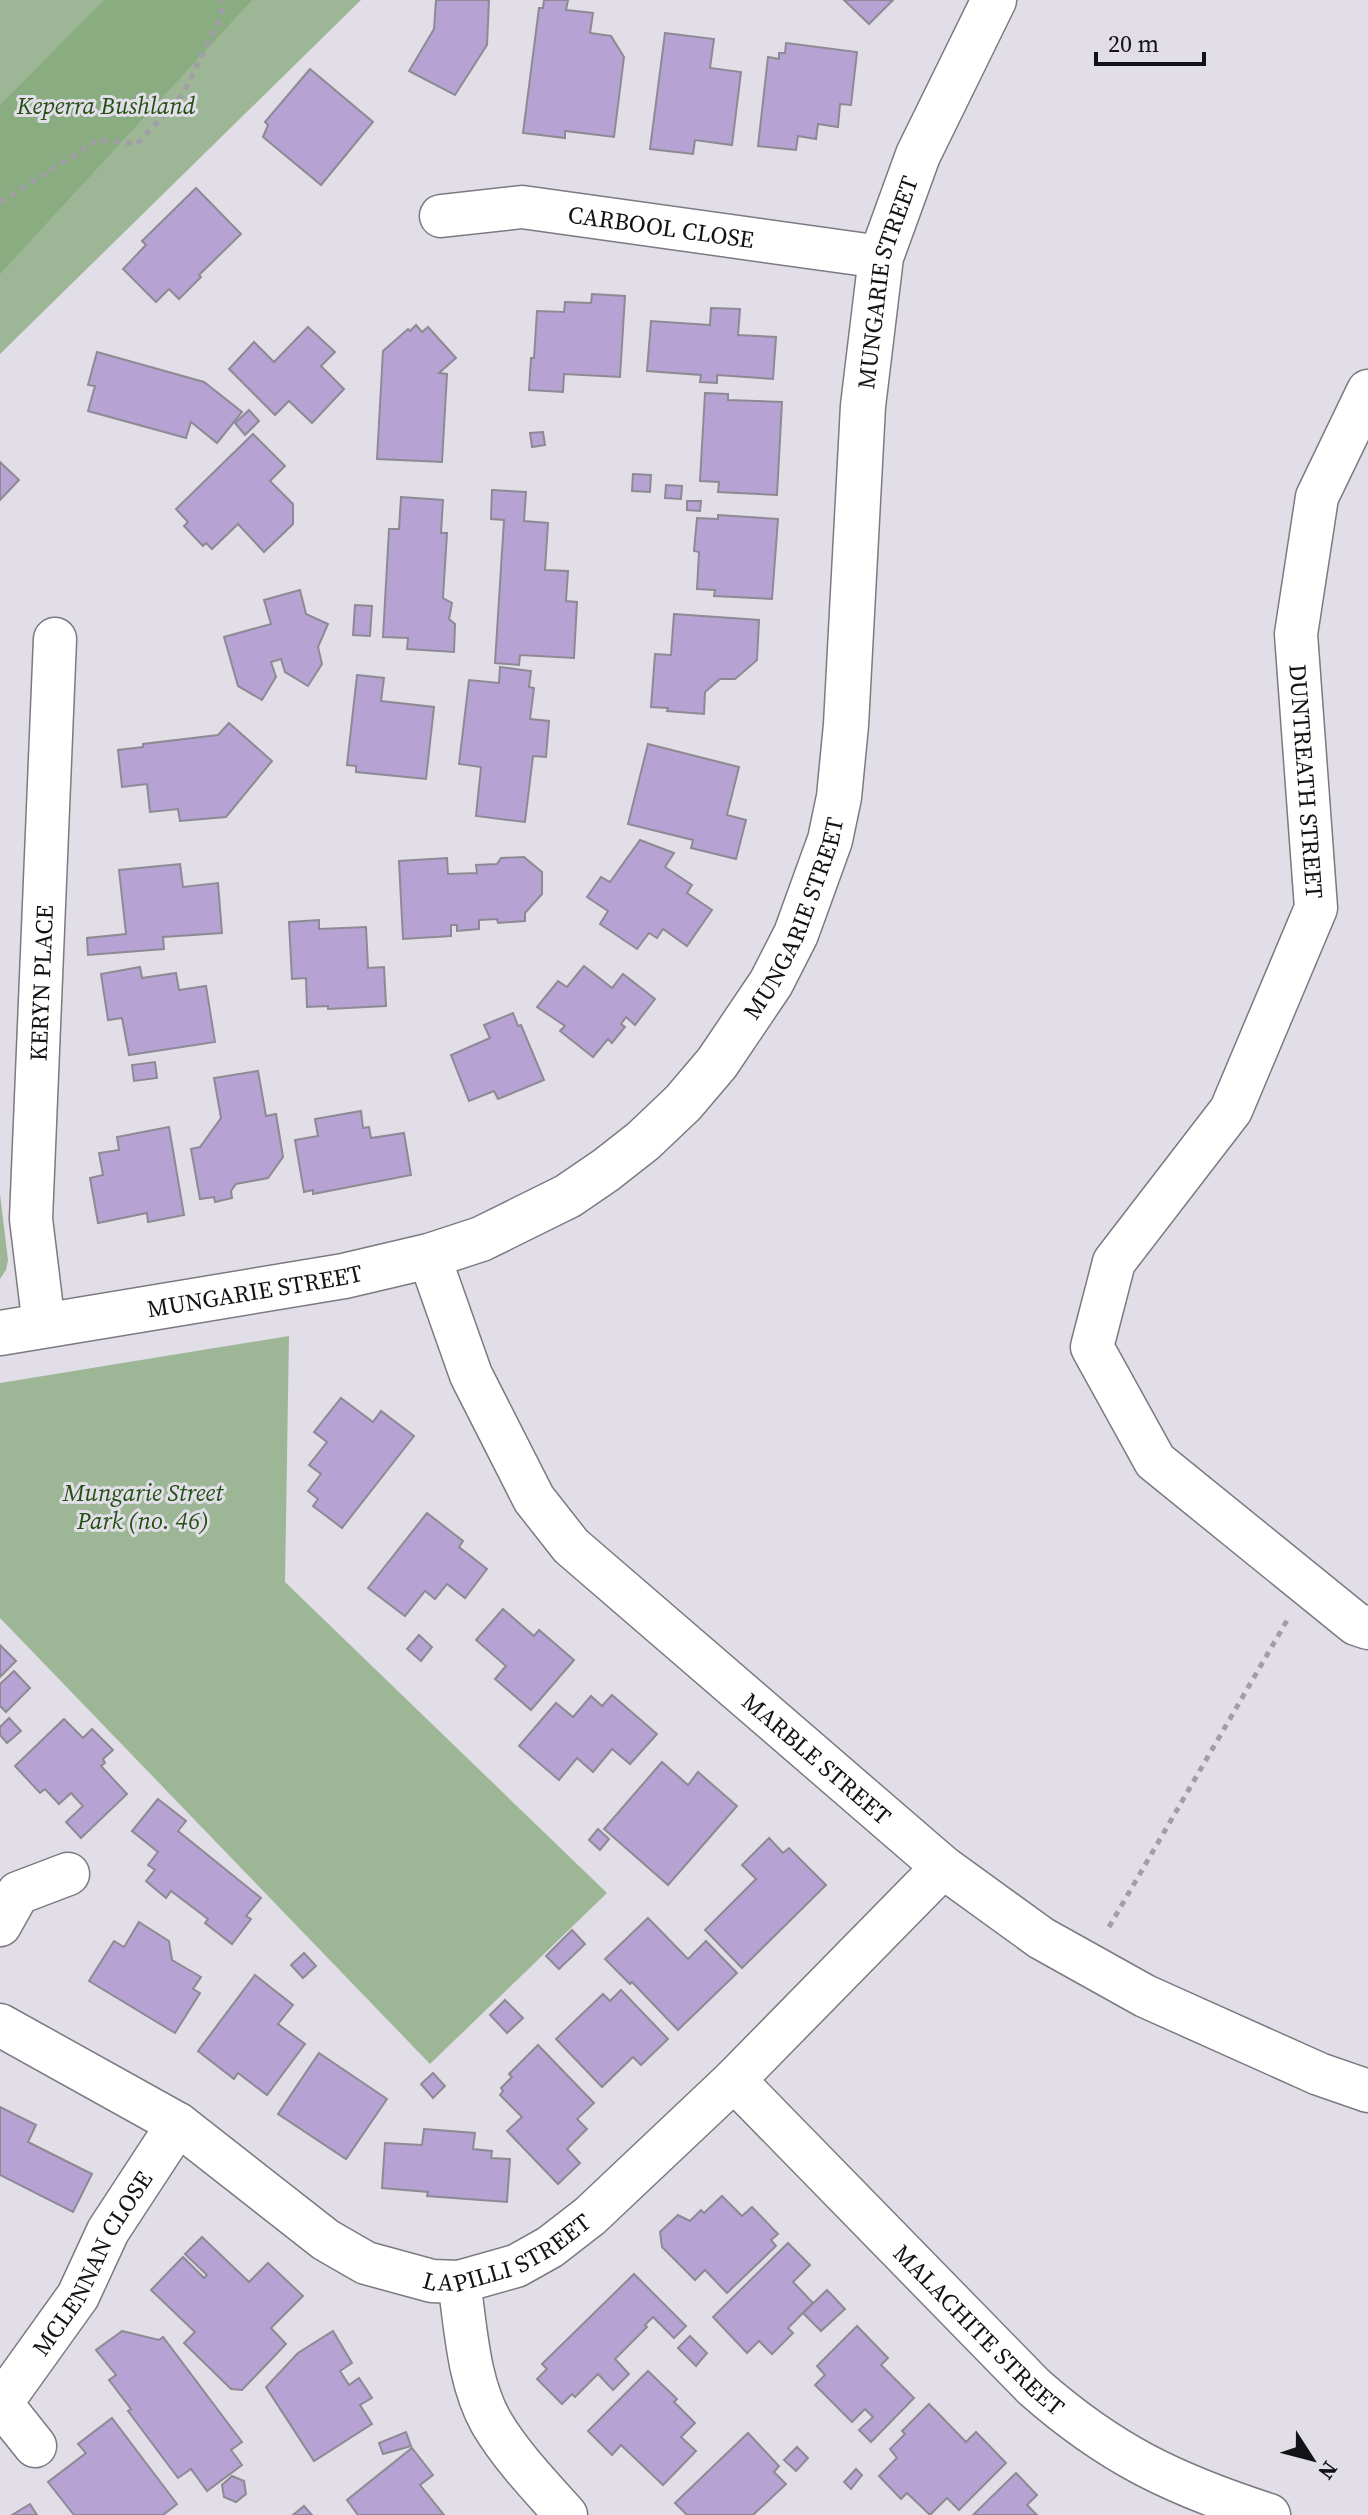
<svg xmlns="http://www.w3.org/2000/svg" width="1368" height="2515" font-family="'Source Serif 4',serif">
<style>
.green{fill:#9db796}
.forest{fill:#89ac80}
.building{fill:#b6a2d3;stroke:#8e8a93;stroke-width:2}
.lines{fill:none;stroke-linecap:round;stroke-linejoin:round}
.minor-casing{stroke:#7c7982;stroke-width:45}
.tertiary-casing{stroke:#7c7982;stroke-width:47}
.path{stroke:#a19ea6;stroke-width:5;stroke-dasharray:6 6;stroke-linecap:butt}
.minor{stroke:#fff;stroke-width:42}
.tertiary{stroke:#fff;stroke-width:44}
.labels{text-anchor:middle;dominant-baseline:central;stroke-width:6;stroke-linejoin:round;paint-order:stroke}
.park-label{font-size:24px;font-style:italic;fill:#225013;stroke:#e2dee8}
.street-label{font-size:24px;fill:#131216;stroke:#e2dee8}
</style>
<rect width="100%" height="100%" fill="#e2dee8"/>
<!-- green -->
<g class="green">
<polygon points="0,0 361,0 0,354"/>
<polygon points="0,1194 8,1260 6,1270 0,1279"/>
<polygon points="289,1336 285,1582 607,1893 430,2064 0,1618 0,1383"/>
</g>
<!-- forest -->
<polygon class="forest" points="104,0 252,0 0,274 0,105"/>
<!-- building -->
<g class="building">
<polygon points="436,0 489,0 487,45 455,95 409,71 434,29"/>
<polygon points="544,0 568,0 566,10 593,13 590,33 611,36 624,57 614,137 565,131 565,138 523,133 539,8 543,8"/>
<polygon points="844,0 893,0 869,24"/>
<polygon points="665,33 714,39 710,68 741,72 732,145 695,140 693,154 650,149"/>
<polygon points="786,43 857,52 851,105 840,104 838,127 818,124 816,139 798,136 796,150 758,146 768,57 779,59 779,53 785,53"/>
<polygon points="310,69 373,122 321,185 263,137 268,125 265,122"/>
<polygon points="196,188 241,234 199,275 201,277 179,299 169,289 156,302 123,269 146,245 142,241"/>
<polygon points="592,294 625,296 620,377 564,374 563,392 529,390 531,358 534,358 537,311 564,312 565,302 591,303"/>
<polygon points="711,308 740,309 738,335 776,337 773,379 717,375 717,383 700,382 701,375 647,371 651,321 710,325"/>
<polygon points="416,325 422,332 428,327 456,358 439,373 447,374 442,462 377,459 383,351 408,329 410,331"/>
<polygon points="308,327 335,352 321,366 344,389 312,423 289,401 275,415 229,369 254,342 274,362"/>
<polygon points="97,352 204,382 242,412 217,443 191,422 186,438 88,411 95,386 88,385"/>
<polygon points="705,393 728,394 728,400 782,402 777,495 718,492 719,482 700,481"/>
<polygon points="249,410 259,421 245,435 235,423"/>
<polygon points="543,432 545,445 532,447 530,433"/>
<polygon points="253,434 285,466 270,481 293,504 293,524 264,552 238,524 212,549 206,543 203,546 184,526 188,522 176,509"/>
<polygon points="0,462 19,480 0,500"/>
<polygon points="633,474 651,475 650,492 632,491"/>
<polygon points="666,485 682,486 681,499 665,498"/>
<polygon points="492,490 526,492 524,521 548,523 545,570 568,571 566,601 577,602 574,658 520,655 519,665 495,663 504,520 491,519"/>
<polygon points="401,497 443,500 441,533 447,533 443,598 452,603 449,619 455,624 454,652 407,649 408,638 383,637 389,529 399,529"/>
<polygon points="687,501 701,501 700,511 687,510"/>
<polygon points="718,515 778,519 772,599 714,596 715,590 697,589 699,552 694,551 697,518 718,519"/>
<polygon points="300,590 306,614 328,624 318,647 322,664 308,686 285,672 281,659 271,662 276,677 262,700 238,686 224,637 271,624 264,600"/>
<polygon points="355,605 372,606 370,636 353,635"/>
<polygon points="674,614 759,620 757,660 735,679 720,679 705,692 704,714 667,711 668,708 651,707 655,654 671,655"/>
<polygon points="500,667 531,671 529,687 534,688 530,719 549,721 546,757 533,756 525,822 476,816 481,767 459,764 469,680 499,683"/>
<polygon points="357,675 384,678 381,701 434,707 426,779 356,772 356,766 347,765"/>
<polygon points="229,723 272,761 226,817 180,821 178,809 150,812 147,784 122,787 118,750 143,747 143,744 218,735"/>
<polygon points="648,744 739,767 727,815 746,820 736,859 691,848 693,840 628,824"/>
<polygon points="640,840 674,853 665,867 692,885 687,893 712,910 687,946 663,929 657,938 649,933 637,949 600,924 608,911 587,897 601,877 610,882"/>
<polygon points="524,857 542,872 542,894 525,913 525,921 498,923 497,919 479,920 479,929 457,931 457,925 451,925 451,936 403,939 399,861 447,858 448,874 477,873 476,865 497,864 501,858"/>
<polygon points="180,864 183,887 218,883 222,933 163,937 164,949 88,955 87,938 126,934 119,870"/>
<polygon points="319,920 319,929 366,927 368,968 384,967 386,1006 328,1009 328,1006 307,1007 306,978 292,979 289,922"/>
<polygon points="584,966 612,988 623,974 655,999 635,1025 626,1017 621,1024 625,1027 612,1043 608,1039 593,1057 560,1031 565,1026 537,1007 558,981 567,987"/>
<polygon points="140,967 142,978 176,973 179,990 206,986 215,1042 129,1055 122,1018 108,1020 101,974"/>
<polygon points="513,1013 518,1026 521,1025 544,1080 498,1099 494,1091 469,1101 451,1055 490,1038 484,1025"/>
<polygon points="155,1062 157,1078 134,1081 132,1065"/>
<polygon points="258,1071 266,1116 276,1114 283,1157 268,1178 236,1184 231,1191 232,1198 215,1202 214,1197 200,1199 191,1149 200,1147 221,1118 214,1078"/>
<polygon points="361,1111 363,1128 369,1127 371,1138 404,1133 411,1175 313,1194 313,1190 304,1192 295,1140 318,1136 315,1119"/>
<polygon points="169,1127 184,1215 148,1222 147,1213 98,1223 90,1178 103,1175 99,1153 119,1150 117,1137"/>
<polygon points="341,1398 373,1422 381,1411 414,1436 342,1528 313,1506 318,1499 308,1491 321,1474 309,1465 327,1442 314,1432"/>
<polygon points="427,1513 463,1541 459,1547 487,1569 465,1598 447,1584 435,1599 425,1591 405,1616 368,1588"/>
<polygon points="503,1609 534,1636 539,1630 574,1660 531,1710 495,1679 506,1666 476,1640"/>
<polygon points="419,1635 432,1647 421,1661 407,1649"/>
<polygon points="0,1645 16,1661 0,1677"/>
<polygon points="14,1671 30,1688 6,1712 0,1706 0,1684"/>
<polygon points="612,1695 657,1734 630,1764 612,1749 593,1772 577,1758 559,1780 519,1746 556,1703 573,1717 591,1696 602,1706"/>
<polygon points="9,1718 21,1731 7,1743 0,1735 0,1727"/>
<polygon points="64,1719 83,1738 92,1729 113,1750 103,1759 105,1763 101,1766 127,1794 81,1838 66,1822 83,1806 71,1793 59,1804 45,1789 40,1793 15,1766"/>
<polygon points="662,1762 688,1785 698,1772 737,1806 668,1885 604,1829"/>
<polygon points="158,1799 186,1821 178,1831 261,1898 246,1916 251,1919 232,1944 205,1923 208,1919 171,1891 166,1898 146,1881 155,1870 148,1865 158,1852 132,1831"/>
<polygon points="598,1829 609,1839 600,1850 589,1840"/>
<polygon points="769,1838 783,1853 789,1848 826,1885 742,1968 705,1930 756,1879 742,1865"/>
<polygon points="648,1918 688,1959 706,1941 737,1973 678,2030 632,1982 630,1984 605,1959"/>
<polygon points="139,1922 169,1941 172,1960 201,1977 193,1989 200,1993 175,2033 89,1981 114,1941 124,1947"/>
<polygon points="572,1930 585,1944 559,1969 546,1956"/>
<polygon points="304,1953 316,1966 303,1978 291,1965"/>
<polygon points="255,1975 293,2005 278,2024 305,2044 267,2095 238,2073 234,2079 198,2051"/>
<polygon points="621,1990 668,2039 641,2065 633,2057 602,2087 556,2039 603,1994 610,2001"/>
<polygon points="505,2000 523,2018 507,2033 490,2015"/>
<polygon points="538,2045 594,2103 577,2119 587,2129 567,2149 580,2163 558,2184 507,2131 522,2117 500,2095 503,2091 501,2088 512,2077 509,2074"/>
<polygon points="319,2053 387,2099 346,2159 278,2114"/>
<polygon points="433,2073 445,2086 433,2098 421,2084"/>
<polygon points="0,2107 36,2125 28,2142 92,2174 73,2212 0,2175"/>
<polygon points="424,2129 475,2133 473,2149 492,2151 491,2158 510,2159 507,2202 427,2196 428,2192 382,2188 385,2143 422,2145"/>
<polygon points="722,2196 742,2216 752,2207 778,2234 771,2240 776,2246 727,2293 705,2270 695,2280 662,2247 660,2232 678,2215 690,2221 701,2210 704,2213"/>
<polygon points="202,2237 249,2282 268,2263 303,2296 271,2328 286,2344 242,2390 231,2389 184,2343 195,2332 151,2290 183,2257 204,2278 207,2275 185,2254"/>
<polygon points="788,2243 810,2265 793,2282 813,2303 788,2328 793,2333 772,2354 759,2341 747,2353 713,2317"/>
<polygon points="634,2274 686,2326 674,2338 653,2317 645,2325 647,2327 615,2359 629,2374 613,2390 598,2374 575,2397 572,2394 562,2404 537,2379 547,2369 542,2364"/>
<polygon points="827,2290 845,2309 821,2331 803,2313"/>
<polygon points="857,2326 888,2358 881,2365 914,2398 871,2442 859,2430 873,2417 865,2409 852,2422 815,2385 825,2375 817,2366"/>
<polygon points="122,2331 159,2340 163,2337 242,2442 231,2450 242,2465 207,2491 191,2469 178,2478 128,2411 131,2409 109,2380 116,2375 96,2350"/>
<polygon points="333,2331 352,2363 340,2371 349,2385 359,2378 372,2398 360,2405 372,2424 314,2461 266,2387 298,2353"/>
<polygon points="690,2336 707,2353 696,2366 678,2348"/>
<polygon points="648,2371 677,2399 674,2402 695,2423 681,2437 696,2451 663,2485 621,2445 612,2455 588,2431"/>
<polygon points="929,2404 966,2442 976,2432 1006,2463 959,2510 947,2498 930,2515 907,2493 901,2499 879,2476 897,2458 890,2449 905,2434 902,2431"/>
<polygon points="112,2418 177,2504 163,2515 74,2515 48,2482 86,2453 78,2444"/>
<polygon points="406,2432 411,2446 383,2454 379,2443"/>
<polygon points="748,2433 779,2466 774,2472 786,2484 753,2515 687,2515 675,2503"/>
<polygon points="797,2447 808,2458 796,2471 784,2460"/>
<polygon points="412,2448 433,2475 420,2485 444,2515 358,2515 347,2500"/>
<polygon points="856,2469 862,2475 851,2489 844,2482"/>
<polygon points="1016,2473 1037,2495 1027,2505 1037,2515 973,2515"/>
<polygon points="232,2476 244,2481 246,2494 236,2502 224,2497 222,2485"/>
<polygon points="30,2504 37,2515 12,2515"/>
<polygon points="304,2506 312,2515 293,2515"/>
</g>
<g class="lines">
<defs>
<g id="minor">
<path id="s1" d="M441 216 522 207 881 257"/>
<path id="s2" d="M1368 391 1317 497 1296 634 1316 908 1231 1110 1114 1262 1092 1347 1155 1461 1356 1624 1368 1628"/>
<path id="s3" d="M429 1256 471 1375 534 1499 571 1546 943 1867 1041 1938 1145 1996 1319 2074 1368 2091"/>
<path id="s4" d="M44 1326 31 1219 55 639"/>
<polyline points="0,1925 18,1893 68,1874"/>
<path id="s5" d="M0 2025 178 2124 326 2240 366 2263 432 2281 459 2282 516 2266 550 2247 590 2216 734 2080 943 1867"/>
<path id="s6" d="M734 2080 1034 2387C1110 2454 1173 2484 1269 2515"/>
<path d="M459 2282C466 2328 468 2381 491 2422 511 2456 540 2486 566 2515"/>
<polyline points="0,2402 35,2446"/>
<path id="s7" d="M2 2402 78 2296 108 2231 178 2124"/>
</g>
<g id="tertiary">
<path id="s8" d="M0 1333 344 1276 429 1256 481 1239 568 1196 606 1170 643 1141 683 1103 717 1063 771 983 796 934 830 840 839 797 846 725 863 406 881 257 918 155 994 0"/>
</g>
</defs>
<!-- minor casing -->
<use href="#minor" class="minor-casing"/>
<!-- tertiary casing -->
<use href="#tertiary" class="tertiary-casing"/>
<!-- path -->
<g class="path">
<polyline points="0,202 98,140 137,144 183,94 221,17 223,0"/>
<polyline points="1109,1927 1289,1617"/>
</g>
<!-- minor -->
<use href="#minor" class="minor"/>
<!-- tertiary -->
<use href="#tertiary" class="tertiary"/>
</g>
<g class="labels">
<!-- park labels -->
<g class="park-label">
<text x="106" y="105">Keperra Bushland</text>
<text x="143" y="1492">Mungarie Street<tspan x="143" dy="28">Park (no. 46)</tspan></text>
</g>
<!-- street labels -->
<g class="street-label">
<text stroke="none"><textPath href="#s1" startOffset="222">CARBOOL CLOSE</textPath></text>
<text stroke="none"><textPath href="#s8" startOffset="1602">MUNGARIE STREET</textPath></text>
<text stroke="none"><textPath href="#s2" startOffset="404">DUNTREATH STREET</textPath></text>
<text stroke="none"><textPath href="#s8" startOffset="954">MUNGARIE STREET</textPath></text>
<text stroke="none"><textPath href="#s4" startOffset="344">KERYN PLACE</textPath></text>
<text stroke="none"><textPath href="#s8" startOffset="258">MUNGARIE STREET</textPath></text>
<text stroke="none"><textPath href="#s3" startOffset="650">MARBLE STREET</textPath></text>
<text stroke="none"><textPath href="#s5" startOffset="588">LAPILLI STREET</textPath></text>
<text stroke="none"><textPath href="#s7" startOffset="166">MCLENNAN CLOSE</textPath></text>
<text stroke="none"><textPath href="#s6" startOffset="350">MALACHITE STREET</textPath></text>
</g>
</g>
<!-- north arrow -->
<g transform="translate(1312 2459) rotate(126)" stroke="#e2dee8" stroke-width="6" paint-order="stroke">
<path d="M0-6L14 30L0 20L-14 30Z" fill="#131216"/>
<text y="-12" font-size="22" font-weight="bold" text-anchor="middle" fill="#131216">N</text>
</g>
<!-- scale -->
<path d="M1096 52v12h108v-12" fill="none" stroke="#131216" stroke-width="4"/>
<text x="1108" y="52" font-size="24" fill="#131216" stroke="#e2dee8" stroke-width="6" paint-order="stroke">20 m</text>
</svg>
